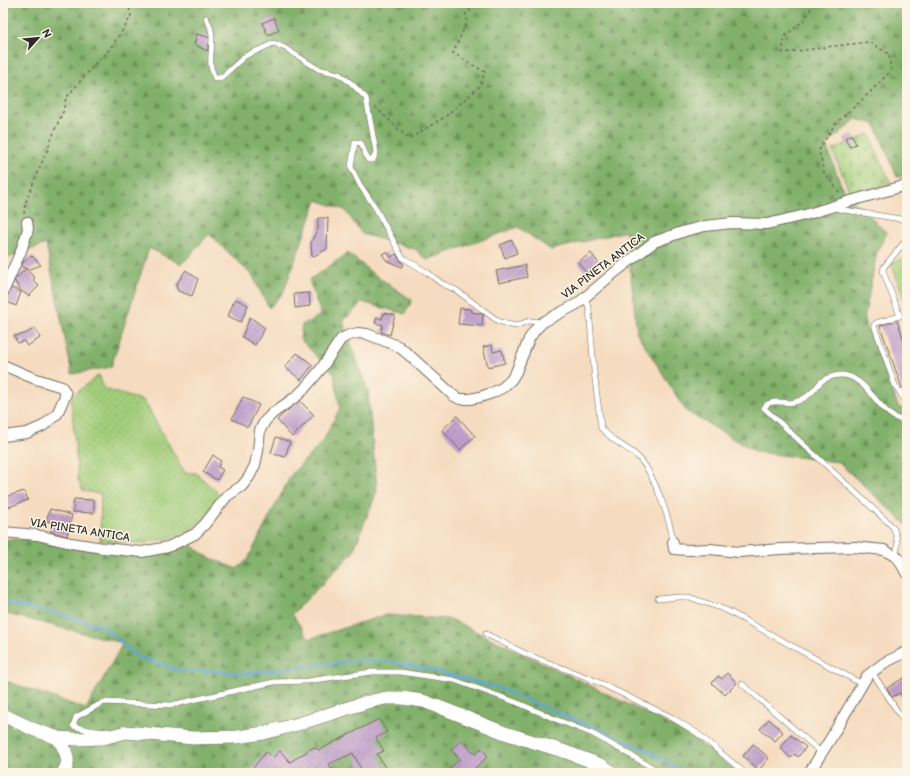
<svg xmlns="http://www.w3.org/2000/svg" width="910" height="776" font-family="'Balsamiq Sans',sans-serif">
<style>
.grass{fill:url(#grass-dots);stroke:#667c52}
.forest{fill:url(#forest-firs);stroke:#566e4a}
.cemetery{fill:url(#cemetery-stones);stroke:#667c52}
.pitch{fill:#a2cd7a;stroke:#667c52}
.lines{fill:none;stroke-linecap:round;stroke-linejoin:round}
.stream{stroke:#5fa6d6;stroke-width:2.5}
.building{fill:url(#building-hatch)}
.service-casing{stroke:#72695f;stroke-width:6}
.minor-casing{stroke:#72695f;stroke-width:12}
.tertiary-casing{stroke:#72695f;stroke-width:14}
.path{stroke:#72695f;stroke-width:1.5;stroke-dasharray:3 3;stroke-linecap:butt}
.service{stroke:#fff;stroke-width:5}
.minor{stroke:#fff;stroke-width:10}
.tertiary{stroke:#fff;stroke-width:13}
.labels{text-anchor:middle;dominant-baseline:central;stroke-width:3;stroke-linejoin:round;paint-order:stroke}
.street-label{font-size:11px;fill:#2b2b2b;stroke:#fcf5e5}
</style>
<defs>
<pattern id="grass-dots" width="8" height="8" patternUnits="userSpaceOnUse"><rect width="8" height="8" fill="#a2cd7a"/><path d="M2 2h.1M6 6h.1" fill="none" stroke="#8cb06a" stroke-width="1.8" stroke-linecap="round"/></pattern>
<pattern id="forest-firs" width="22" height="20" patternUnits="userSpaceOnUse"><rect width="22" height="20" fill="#81b06a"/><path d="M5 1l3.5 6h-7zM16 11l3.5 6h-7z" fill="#6a8f57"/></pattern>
<pattern id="cemetery-stones" width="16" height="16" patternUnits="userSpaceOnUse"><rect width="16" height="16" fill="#a2cd7a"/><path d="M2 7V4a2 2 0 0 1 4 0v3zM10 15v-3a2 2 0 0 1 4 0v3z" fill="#8cb06a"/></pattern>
<pattern id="building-hatch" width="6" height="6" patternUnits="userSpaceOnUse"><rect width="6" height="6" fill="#c2a0ce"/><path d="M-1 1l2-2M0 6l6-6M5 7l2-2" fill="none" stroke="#9e83a7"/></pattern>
</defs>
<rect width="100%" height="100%" fill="#fcf5e5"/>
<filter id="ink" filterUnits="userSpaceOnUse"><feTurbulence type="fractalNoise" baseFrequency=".025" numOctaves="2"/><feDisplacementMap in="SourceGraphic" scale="8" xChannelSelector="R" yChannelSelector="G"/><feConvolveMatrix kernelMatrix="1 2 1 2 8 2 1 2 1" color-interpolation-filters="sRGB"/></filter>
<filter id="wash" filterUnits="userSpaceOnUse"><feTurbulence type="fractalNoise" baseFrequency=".012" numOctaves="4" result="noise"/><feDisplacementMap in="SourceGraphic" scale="16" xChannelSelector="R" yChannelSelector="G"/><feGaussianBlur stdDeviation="0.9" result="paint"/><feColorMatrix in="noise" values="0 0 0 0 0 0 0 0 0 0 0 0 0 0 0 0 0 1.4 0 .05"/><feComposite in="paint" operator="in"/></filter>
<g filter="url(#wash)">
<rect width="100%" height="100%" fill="#f5dbbf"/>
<!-- grass -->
<polygon class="grass" points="99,375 104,389 144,401 185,473 196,473 220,495 204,519 190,530 174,537 145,543 100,541 101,494 83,491 78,480 71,397"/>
<!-- forest -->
<g class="forest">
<polygon points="3,3 907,3 907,176 897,177 875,124 856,119 826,145 843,190 887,233 877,251 864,320 899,408 907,407 907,525 838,462 756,452 686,411 637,333 626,231 551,250 518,227 427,260 415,249 362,234 345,210 317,200 283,293 269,308 252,275 209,234 186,260 180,264 149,248 111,367 72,374 46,244 3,260"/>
<polygon points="348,253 372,273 412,300 405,314 362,302 343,322 368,391 377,491 352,554 292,614 309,639 385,615 450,619 585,683 680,730 710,750 738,773 3,773 3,680 86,709 123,643 3,613 3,539 40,540 157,553 191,545 206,556 237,569 248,559 291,475 323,441 340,408 334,374 300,339 302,325 321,315 309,280"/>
</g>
<!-- cemetery -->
<polygon class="cemetery" points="869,134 891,184 851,195 832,150 847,143 845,138 852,135 855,140"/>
<!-- pitch -->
<polygon class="pitch" points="907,257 907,307 891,263"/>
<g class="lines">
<!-- stream -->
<polyline class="stream" points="3,602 64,615 104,627 136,656 180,671 216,671 241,674 349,661 388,661 428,669 496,687 649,751 685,773"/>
</g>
<g id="blocks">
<!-- building -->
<g class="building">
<polygon points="274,18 279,30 268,35 262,23"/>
<polygon points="197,34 211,38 207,51 194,44"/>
<polygon points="852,135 856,144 850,147 845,138"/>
<polygon points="318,218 328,218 327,249 312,257 311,242 318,229"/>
<polygon points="512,240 517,253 505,258 500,245"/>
<polygon points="387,252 391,257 396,254 404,265 402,267 387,261 382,254"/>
<polygon points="591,253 600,265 586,273 578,262"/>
<polygon points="32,256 41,265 30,269 22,267 23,262"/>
<polygon points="525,265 527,277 499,283 496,271"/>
<polygon points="26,269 35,278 33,280 39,286 29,296 21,291 14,280"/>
<polygon points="186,270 198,279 192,296 178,291 176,285"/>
<polygon points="9,287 21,292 16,306 3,300"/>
<polygon points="309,293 310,306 295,308 294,294"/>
<polygon points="235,299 248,305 241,322 228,316"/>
<polygon points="460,308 471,309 471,312 483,314 482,326 458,324"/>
<polygon points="384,313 395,315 390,335 381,332 383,325 375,323 377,317 382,319"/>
<polygon points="250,317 265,328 255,345 242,337"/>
<polygon points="897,320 907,350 907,387 902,388 880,326"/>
<polygon points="35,328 40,338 27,346 24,341 18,343 14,336 25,334"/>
<polygon points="492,345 493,352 502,350 505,363 488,367 483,347"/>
<polygon points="297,353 313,365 301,380 285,367"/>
<polygon points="243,397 259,405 248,427 232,419"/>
<polygon points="299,400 314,415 292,437 277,420"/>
<polygon points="457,416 475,436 460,450 442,430"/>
<polygon points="276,437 290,442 285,457 271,453"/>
<polygon points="213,455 221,461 218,467 223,470 217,480 203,472"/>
<polygon points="24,491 28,500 9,507 5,497"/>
<polygon points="74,499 94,500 94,513 73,512"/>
<polygon points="50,509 72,515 67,536 50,531 53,522 46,521"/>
<polygon points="727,673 737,683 725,695 712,683 718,676 722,679"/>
<polygon points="907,676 907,694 902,697 900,693 892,697 887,688"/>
<polygon points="379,719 387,732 376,738 384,751 377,754 388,773 363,773 353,753 329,764 334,773 249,773 266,752 272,758 280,751 290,762 314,747 319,750"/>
<polygon points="769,719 783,732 775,741 760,729"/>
<polygon points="791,735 806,747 798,757 795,754 791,758 780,748"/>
<polygon points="461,740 475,754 481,748 488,756 474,769 478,773 445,773 460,759 451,750"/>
<polygon points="753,744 769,758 759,770 743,756"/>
</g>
</g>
</g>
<g filter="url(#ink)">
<use href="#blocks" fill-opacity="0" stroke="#72695f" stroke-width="1"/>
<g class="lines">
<defs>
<g id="service">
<path d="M206 18C217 35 209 48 211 67 212 71 214 75 215 79L222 77 245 56 274 43 285 48 318 69 339 74 351 83 366 98 376 152 373 160H368L361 143 355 142 351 167 360 185 375 207 402 257 428 273 441 283 456 290 498 321 507 324 515 326 529 321 542 322"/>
<polyline points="835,208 838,209 907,220"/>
<polyline points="907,239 884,267 883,271 900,316 876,323 874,325 895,385 907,403"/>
<path d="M585 297 589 308 594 371 601 428C606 433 611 438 617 442 624 447 632 451 638 457 653 471 671 522 673 542"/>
<path d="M896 557C898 544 898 539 893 527L764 408C771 397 785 405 795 402 800 401 808 396 811 393 815 390 818 384 822 381 828 377 840 373 848 376 851 377 854 378 856 380 871 387 888 425 907 419"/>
<polyline points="658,599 679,597 689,597 726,610 862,684"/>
<polyline points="486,634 528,655 589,678 671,717 697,733 745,773"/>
<polyline points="872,672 907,726"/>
<polyline points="742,684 822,753"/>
<path d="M108 731C97 733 83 729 73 726L76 717 104 702 171 705 274 682 307 681 372 672H400L454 680 518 703 555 719 593 734 662 773"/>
</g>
<g id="minor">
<polyline points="3,292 21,251 28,229 27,222"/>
<polyline points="3,365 33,378 62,387 66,394 57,414 43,426 27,433 3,436"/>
<polyline points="3,532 37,535 71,543 103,548 142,552 168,547 195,534 205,524 227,496 242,486 249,477 255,465 258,451 260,430 265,421 273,413 297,396 304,389 321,369 341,339 349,335 358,333 367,334 398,346 408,354 454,396 460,399 470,399 480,397 492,393 502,388 511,380 516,372 529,339 535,330 543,322 577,304 614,273 654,242 685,231 705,226 732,223 767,224 805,215 847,202 907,185"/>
<polyline points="673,542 674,549 688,550 710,549 739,552 781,549 854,547 884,550 898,558 907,574"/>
<polyline points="809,773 831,738 867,676 884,663 900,655 907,651"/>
</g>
<g id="tertiary">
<polyline points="3,715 35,730 58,738 76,739 103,738 126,732 193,738 237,737 264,733 298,724 367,702 386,698 402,698 423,701 447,710 505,733 566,752 601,765 613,773"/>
<path d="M58 738C62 745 69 755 67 764 67 767 64 770 63 773"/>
</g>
</defs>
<!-- service casing -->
<use href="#service" class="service-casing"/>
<!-- minor casing -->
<use href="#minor" class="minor-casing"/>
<!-- tertiary casing -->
<use href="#tertiary" class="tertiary-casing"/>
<!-- path -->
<g class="path">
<polyline points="814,3 804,20 784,37 783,53 834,46 869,42 889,54 891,71 864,98 835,124 819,150 824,173 841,194"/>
<polyline points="375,107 409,139 446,116 480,86 485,72 453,53 467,22 466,13 481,3"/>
<polyline points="24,214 25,204 36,176 46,153 56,127 63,112 66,98 96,63 109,50 125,27 131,16 128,3"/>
</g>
<!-- service -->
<use href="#service" class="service"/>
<!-- minor -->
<use href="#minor" class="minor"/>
<!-- tertiary -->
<use href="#tertiary" class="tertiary"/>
</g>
</g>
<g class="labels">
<!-- street labels -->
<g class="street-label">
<text transform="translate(603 266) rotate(-37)">VIA PINETA ANTICA</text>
<text transform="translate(80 530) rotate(9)">VIA PINETA ANTICA</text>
</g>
</g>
<!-- margin -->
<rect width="910" height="776" fill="none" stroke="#fcf5e5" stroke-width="16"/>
<!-- north arrow -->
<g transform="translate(38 38) rotate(63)" stroke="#fcf5e5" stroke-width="3" paint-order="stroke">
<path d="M0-3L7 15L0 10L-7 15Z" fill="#2b2b2b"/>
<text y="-6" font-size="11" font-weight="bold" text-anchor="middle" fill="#2b2b2b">N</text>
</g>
</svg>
